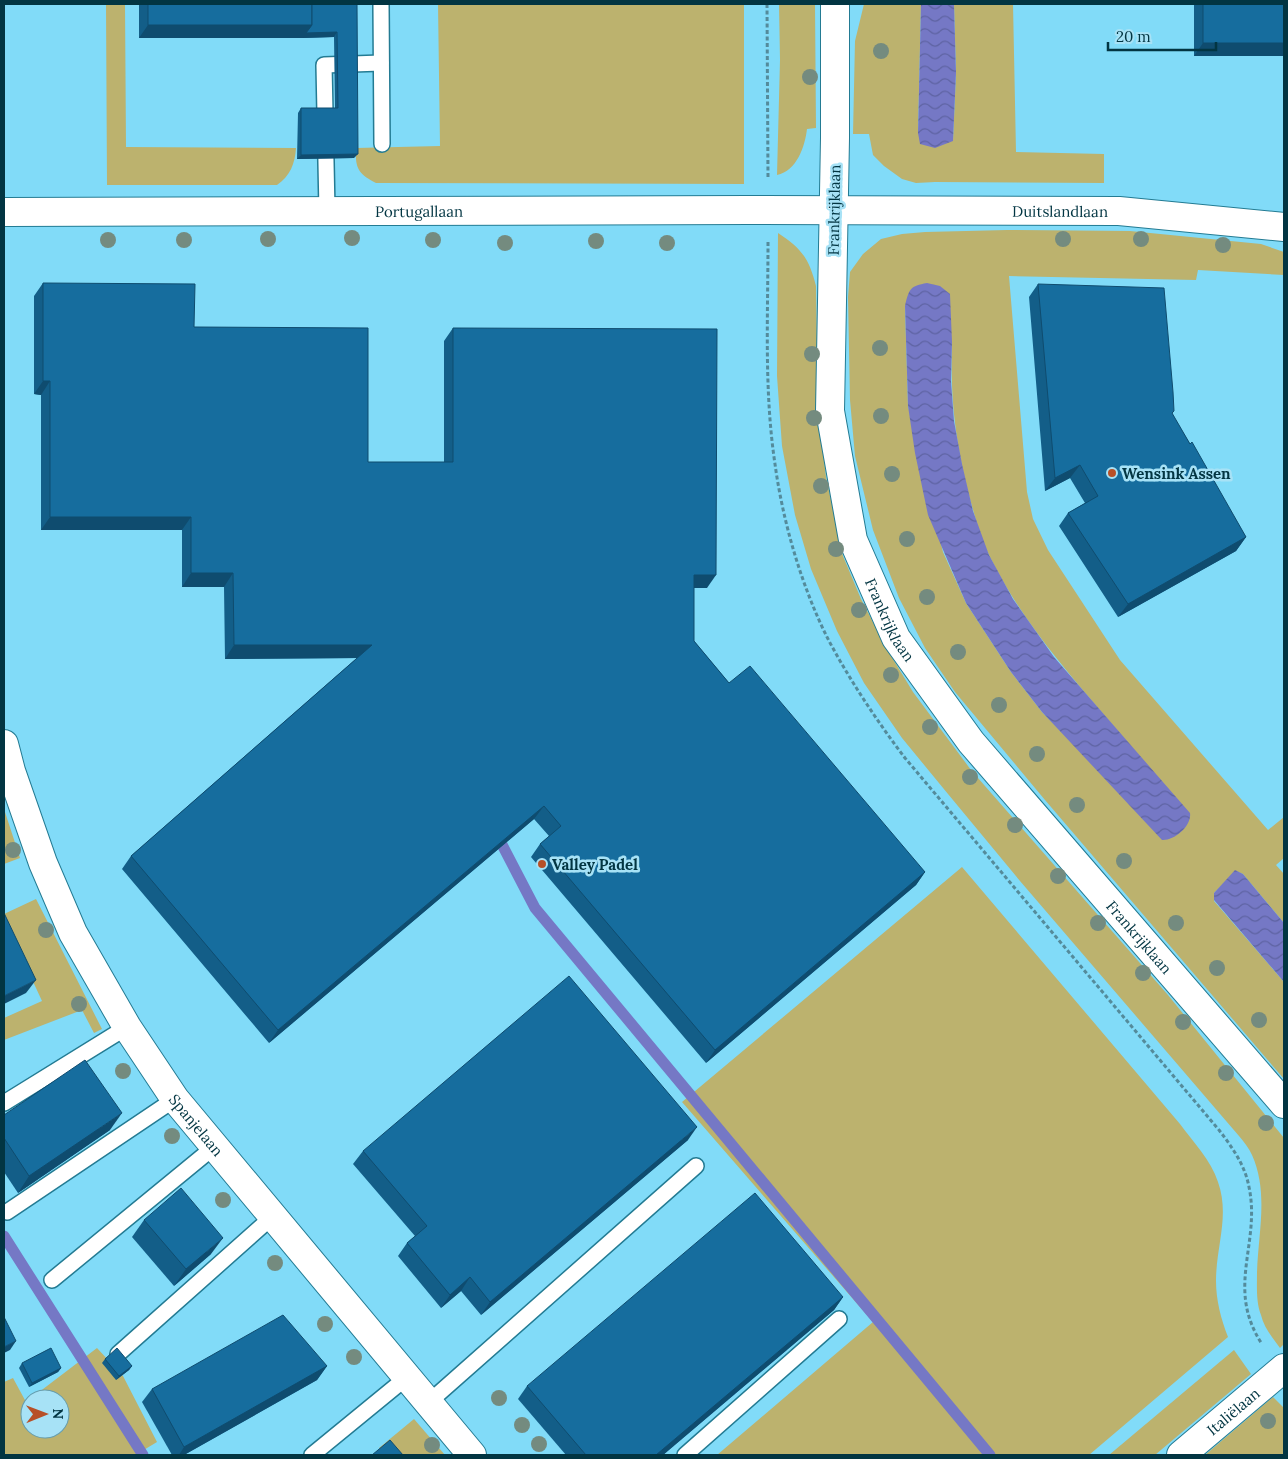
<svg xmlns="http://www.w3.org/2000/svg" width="1288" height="1459" font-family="Lora,serif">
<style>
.built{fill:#81dbf8;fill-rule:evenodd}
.green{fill:#bcb26e;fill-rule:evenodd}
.water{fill:url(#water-waves)}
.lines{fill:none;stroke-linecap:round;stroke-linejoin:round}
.stream{stroke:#7578c5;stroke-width:11}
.service-casing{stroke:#237b93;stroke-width:18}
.minor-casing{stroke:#237b93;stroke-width:30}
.path{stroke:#548b9b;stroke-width:3;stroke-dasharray:4 2.5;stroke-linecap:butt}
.service{stroke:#fff;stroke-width:15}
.minor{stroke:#fff;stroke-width:28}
.tree{fill:#748b7f}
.wall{fill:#135e88}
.shaded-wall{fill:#0f4c6f}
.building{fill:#166d9e;stroke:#0f4c6f}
.poi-dot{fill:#b75028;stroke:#a7e2f6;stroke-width:2}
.labels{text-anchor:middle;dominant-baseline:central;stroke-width:5;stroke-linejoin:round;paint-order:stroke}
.street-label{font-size:15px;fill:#023542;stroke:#a7e2f6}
.poi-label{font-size:15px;font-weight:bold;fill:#023542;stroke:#a7e2f6;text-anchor:start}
</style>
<defs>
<pattern id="water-waves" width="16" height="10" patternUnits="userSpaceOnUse" patternTransform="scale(1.25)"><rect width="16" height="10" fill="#7578c5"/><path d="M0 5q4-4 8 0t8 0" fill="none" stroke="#5e63a2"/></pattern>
</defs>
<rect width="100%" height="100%" fill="#a7e2f6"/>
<!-- built -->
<path class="built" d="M4 4H1284V1455H4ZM30 1399H60V1429H30Z"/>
<!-- green -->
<g class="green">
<path d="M106 4H125L126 147 296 148C295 164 290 176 277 185H107Z"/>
<path d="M438 4H744V184L376 183C358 174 355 168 356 148L440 146Z"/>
<path d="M779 4H815L816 128 807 129C805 146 797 171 777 175L780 60Z"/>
<polygon points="864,4 921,4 918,133 953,141 956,73 954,4 1013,4 1016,152 1104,154 1104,183 935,182 916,183 902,179 884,166 873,155 869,134 853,134 855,41"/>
<path d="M1007 230 1130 231 1261 244 1284 252V275L1198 270 1196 280 1009 276 1027 492 1033 519 1048 550 1120 660 1268 830 1284 817V858L1276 865 1284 874V923L1243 874 1236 871 1214 893V901L1284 982V1079L1045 800 955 692 925 648 899 598 873 530 855 456 850 400 848 297 850 272 863 254 881 239 902 234 925 232ZM905 306 952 342C950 397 955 439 968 492 974 513 980 537 990 557 1019 616 1062 666 1105 716 1133 749 1161 781 1189 813L1095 766 1042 712 1011 672 966 603 943 552 908 406Z"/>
<path d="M778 233C801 248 809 258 816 286L818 408 826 477 843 556 861 599 888 651 913 692 971 770 1168 995 1284 1138V1344L1280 1348C1273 1338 1264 1328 1261 1315 1256 1302 1257 1287 1257 1273 1258 1233 1269 1193 1252 1155 1249 1148 1244 1142 1239 1136L1020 881 948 794 902 738 864 683 837 631 811 569 795 515 782 446 777 376Z"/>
<polygon points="4,809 20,858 4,864"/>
<path d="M962 867 1180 1124C1193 1142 1211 1160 1218 1182 1230 1216 1216 1246 1216 1281 1216 1300 1221 1319 1228 1337L1089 1455H717L873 1322 682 1102Z"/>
<polygon points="36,899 102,1029 94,1033 82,1010 4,1040 4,1018 42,1001 4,919 4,914"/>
<path d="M97 1348 123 1376 157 1442 142 1451 145 1455H4V1382L13 1378 26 1402ZM30 1399H60V1429H30Z"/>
<polygon points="1234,1350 1251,1374 1155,1455 1109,1455"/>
<polygon points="1273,1397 1284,1408 1284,1455 1205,1455"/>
<polygon points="414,1419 445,1455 385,1455 379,1448"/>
</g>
<!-- water -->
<g class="water">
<polygon points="921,4 954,4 956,73 953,141 935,148 920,144 918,133"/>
<path d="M927 283 940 286 950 294 952 342 951 381 954 421 962 464 973 511 989 555 1013 599 1054 657 1190 813C1192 826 1174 841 1162 840L1042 712 1011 672 966 603 928 515 915 453 908 406 905 306C909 289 910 286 927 283Z"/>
<polygon points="1235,870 1243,874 1284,923 1284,982 1214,900 1214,893"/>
</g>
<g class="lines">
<!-- stream -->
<g class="stream">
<polyline points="496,833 535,908 990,1455"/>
<polyline points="4,1236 143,1455"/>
</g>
<defs>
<g id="service">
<polyline points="381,4 382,144"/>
<polyline points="327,211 324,65 381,63"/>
<polyline points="4,1103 127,1027"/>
<polyline points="7,1212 175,1099"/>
<polyline points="52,1280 214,1147"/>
<polyline points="118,1354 272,1217"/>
<polyline points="428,1403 696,1166"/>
<polyline points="312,1455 406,1378"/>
<polyline points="685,1455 839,1319"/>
</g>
<g id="minor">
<path id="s1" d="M835 4V138L830 411 853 540 896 638 971 742 1284 1104"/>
<path id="s2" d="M4 212 750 210 1119 211 1284 227"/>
<path id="s3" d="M4 744 11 771 43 863 73 933 127 1027 175 1099 472 1455"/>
<path id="s4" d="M1181 1455 1284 1368"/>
</g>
</defs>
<!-- service casing -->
<use href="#service" class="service-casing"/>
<!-- minor casing -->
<use href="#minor" class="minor-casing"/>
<!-- path -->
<g class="path">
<polyline points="767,4 768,178"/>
<path d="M768 242C768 316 764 391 775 464 783 523 802 588 829 641 851 682 877 721 905 758L1219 1130C1232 1147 1245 1165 1249 1187 1261 1244 1225 1288 1262 1344"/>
</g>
<!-- service -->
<use href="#service" class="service"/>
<!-- minor -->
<use href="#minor" class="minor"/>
</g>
<!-- trees -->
<g class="tree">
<circle cx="881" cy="51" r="8"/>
<circle cx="810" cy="77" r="8"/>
<circle cx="352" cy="238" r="8"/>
<circle cx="268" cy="239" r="8"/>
<circle cx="1063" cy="239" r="8"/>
<circle cx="1141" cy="239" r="8"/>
<circle cx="108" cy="240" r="8"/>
<circle cx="184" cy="240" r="8"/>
<circle cx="433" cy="240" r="8"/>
<circle cx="596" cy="241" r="8"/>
<circle cx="505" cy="243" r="8"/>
<circle cx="667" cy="243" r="8"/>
<circle cx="1223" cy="245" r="8"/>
<circle cx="880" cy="348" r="8"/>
<circle cx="812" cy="354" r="8"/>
<circle cx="881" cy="416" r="8"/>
<circle cx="814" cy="418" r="8"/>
<circle cx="892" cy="474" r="8"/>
<circle cx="821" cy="486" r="8"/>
<circle cx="907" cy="539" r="8"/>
<circle cx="836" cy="549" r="8"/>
<circle cx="927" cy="597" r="8"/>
<circle cx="859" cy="610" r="8"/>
<circle cx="958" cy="652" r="8"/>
<circle cx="891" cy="675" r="8"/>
<circle cx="999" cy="705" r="8"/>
<circle cx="930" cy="727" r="8"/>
<circle cx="1037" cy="754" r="8"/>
<circle cx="970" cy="777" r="8"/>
<circle cx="1077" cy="805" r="8"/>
<circle cx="1015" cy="825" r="8"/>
<circle cx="13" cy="850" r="8"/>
<circle cx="1124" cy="861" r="8"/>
<circle cx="1058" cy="876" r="8"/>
<circle cx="1098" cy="923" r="8"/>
<circle cx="1176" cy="923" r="8"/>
<circle cx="46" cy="930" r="8"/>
<circle cx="1217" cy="968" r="8"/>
<circle cx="1143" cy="973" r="8"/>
<circle cx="79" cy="1004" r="8"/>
<circle cx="1259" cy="1020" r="8"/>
<circle cx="1183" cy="1022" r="8"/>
<circle cx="123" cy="1071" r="8"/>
<circle cx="1226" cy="1073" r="8"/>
<circle cx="1266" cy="1123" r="8"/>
<circle cx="172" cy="1136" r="8"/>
<circle cx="223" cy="1200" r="8"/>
<circle cx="275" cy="1263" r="8"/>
<circle cx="325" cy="1324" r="8"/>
<circle cx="354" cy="1357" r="8"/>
<circle cx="499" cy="1398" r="8"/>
<circle cx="1268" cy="1421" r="8"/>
<circle cx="522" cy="1425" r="8"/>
<circle cx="539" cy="1444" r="8"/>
<circle cx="432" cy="1445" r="8"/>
</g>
<!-- wall -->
<g class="wall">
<polygon points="139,4 357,4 354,158 297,159 298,113 301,108 335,108 334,37 303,38 139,38"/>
<rect x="1194" y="4" width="90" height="52"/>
<polygon points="43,283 194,327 368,462 444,462 444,341 453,328 707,588 694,588 694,641 729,683 925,872 916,885 706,1063 531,857 540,844 549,836 534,819 269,1043 122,869 131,856 357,658 225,659 224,587 182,587 182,530 41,530 41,395 34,394 34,296"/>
<polygon points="1038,284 1174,411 1172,414 1246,537 1236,551 1118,617 1059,526 1068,513 1085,503 1070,478 1045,491 1029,297"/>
<polygon points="4,1115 110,1130 18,1193 4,1172"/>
<polygon points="688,1140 481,1315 461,1291 441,1308 398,1256 407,1243 415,1236 353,1164 363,1151"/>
<polygon points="144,1220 211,1254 174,1286 132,1237"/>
<polygon points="843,1297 834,1310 663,1455 566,1455 518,1399 527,1386"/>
<polygon points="105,1359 132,1366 129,1370 116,1380 102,1363"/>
<polygon points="22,1363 61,1368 58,1372 29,1387 19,1368"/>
<polygon points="327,1366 317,1380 184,1455 172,1455 142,1402 152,1389"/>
</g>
<!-- shaded-wall -->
<g class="shaded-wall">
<polygon points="148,25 312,25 337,32 334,37 303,38 139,38"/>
<polygon points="1203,43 1284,43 1284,56 1194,56"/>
<polygon points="358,154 354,158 297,159 301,155"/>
<polygon points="43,381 50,381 41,395 34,394"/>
<polygon points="1080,465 1070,478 1045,491 1055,478"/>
<polygon points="50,517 191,517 182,530 41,530"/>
<polygon points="1246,537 1236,551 1118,617 1128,604"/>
<polygon points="191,573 233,573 224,587 182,587"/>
<polygon points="694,575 716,575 707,588 684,588"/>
<polygon points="234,645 372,645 363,658 225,659"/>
<polygon points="544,806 534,819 269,1043 278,1030"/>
<polygon points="925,872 916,885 706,1063 715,1050"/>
<polygon points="36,980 26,993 4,1004 4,996"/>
<polygon points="122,1113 110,1130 18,1193 29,1176"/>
<polygon points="697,1127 688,1140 481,1315 490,1302"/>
<polygon points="223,1238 211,1254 174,1286 186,1269"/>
<polygon points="470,1277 461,1291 441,1308 450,1295"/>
<polygon points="843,1297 834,1310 663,1455 656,1455"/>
<polygon points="16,1341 10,1350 4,1353 4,1347"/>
<polygon points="132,1366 129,1370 116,1380 119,1376"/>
<polygon points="327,1366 317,1380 184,1455 179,1455 184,1447"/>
<polygon points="61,1368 58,1372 29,1387 32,1383"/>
</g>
<!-- building -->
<g class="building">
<rect x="148" y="4" width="164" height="21"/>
<polygon points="312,4 357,4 358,154 301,155 301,108 338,108 337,32 306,33 312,25"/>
<rect x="1203" y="4" width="81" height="39"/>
<polygon points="43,283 195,284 194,327 368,328 368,462 453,462 453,328 717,329 716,575 694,575 694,641 729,683 750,666 925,872 715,1050 540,844 561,826 544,806 278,1030 131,856 372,645 234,645 233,573 191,573 191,517 50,517 50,381 43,381"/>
<polygon points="1038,284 1164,288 1173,392 1174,411 1172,413 1190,444 1192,442 1246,537 1128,604 1068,513 1098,496 1080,465 1055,478"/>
<polygon points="4,913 36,980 4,996"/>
<polygon points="569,976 697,1127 490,1302 470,1277 450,1295 407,1243 427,1226 363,1151"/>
<polygon points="85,1060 122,1113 29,1176 4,1138 4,1115"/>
<polygon points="181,1188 223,1238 186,1269 144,1220"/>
<polygon points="755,1193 843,1297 656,1455 586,1455 527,1386"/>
<polygon points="283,1315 327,1366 184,1447 152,1389"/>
<polygon points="4,1317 16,1341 4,1347"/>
<polygon points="51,1348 61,1368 32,1383 22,1363"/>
<polygon points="117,1348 132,1366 119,1376 105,1359"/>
<polygon points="390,1440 403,1455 372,1455"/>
</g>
<!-- markers -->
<g class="poi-dot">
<circle cx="1112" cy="473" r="5"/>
<circle cx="542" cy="864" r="5"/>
</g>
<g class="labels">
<!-- street labels -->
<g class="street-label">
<text transform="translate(834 210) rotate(-89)">Frankrijklaan</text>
<text stroke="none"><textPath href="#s2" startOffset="1056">Duitslandlaan</textPath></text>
<text stroke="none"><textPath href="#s2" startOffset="415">Portugallaan</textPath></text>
<text stroke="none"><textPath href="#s1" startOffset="626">Frankrijklaan</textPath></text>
<text stroke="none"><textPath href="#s1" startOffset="1031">Frankrijklaan</textPath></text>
<text stroke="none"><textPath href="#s3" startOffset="430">Spanjelaan</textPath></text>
<text stroke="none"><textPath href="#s4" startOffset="68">Italiëlaan</textPath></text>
</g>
<!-- poi labels -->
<g class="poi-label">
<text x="1122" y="473">Wensink Assen</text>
<text x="552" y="864">Valley Padel</text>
</g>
</g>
<!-- border -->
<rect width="1288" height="1459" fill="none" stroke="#023542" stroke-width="10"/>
<!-- north arrow -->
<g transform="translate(45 1414) rotate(89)"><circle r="24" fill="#a7e2f6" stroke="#659dae"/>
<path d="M0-4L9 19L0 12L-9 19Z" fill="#b75028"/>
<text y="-8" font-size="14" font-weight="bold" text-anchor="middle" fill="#023542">N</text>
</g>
<!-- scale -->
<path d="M1108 42v8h108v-8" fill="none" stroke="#023542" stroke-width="2.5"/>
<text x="1116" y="42" font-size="15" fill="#023542" stroke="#a7e2f6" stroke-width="4" paint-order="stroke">20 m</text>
</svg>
